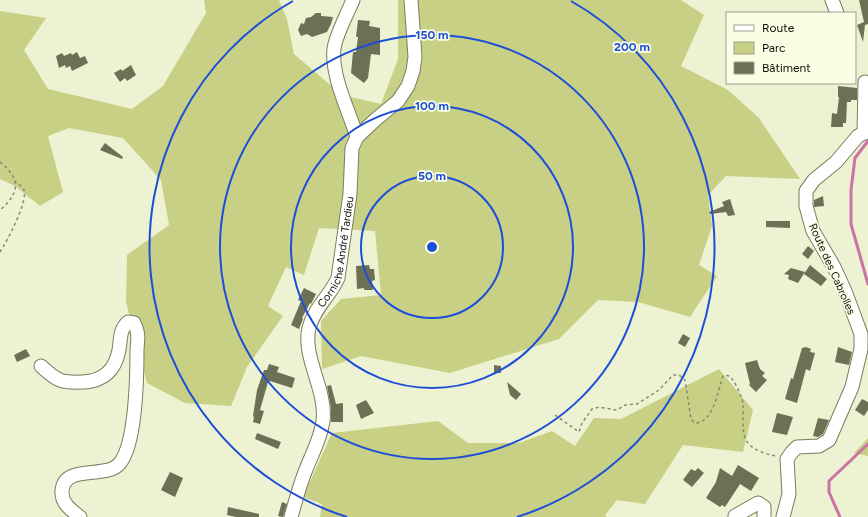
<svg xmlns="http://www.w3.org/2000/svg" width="868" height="517" font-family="Figtree,sans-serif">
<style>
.green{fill:#c7d085}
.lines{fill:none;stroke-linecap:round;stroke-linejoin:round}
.stream{stroke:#cb73a4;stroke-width:3}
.building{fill:#6c7054}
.minor-casing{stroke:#797d60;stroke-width:15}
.path{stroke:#858873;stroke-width:1.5;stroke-dasharray:3 3;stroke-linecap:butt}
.minor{stroke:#fff;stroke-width:13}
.ring{fill:none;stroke:#1d4ed8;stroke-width:2}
.labels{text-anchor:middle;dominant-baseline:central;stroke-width:3.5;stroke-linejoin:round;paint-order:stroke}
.street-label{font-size:11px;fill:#0f1006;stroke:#fafee5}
.centre{fill:#1d4ed8;stroke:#fafee5;stroke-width:2}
.ring-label{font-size:12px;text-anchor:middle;font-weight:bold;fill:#1d4ed8;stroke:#fafee5;stroke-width:3.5;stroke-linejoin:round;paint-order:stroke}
</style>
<rect width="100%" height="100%" fill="#edf2d2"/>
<!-- green -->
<g class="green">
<polygon points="204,0 279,0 287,19 294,54 342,95 381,104 398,59 398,0 681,0 704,15 681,66 728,90 759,118 800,179 726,176 708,195 712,226 699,265 717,276 690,317 638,302 598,300 559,339 450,373 361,356 322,369 321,321 341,299 381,295 375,231 319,228 304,275 286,267 268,306 283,316 247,367 231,406 185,403 147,383 126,302 127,255 169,225 161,180 123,138 69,128 48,136 63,192 40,206 15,186 0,179 0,11 46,18 24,50 48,89 132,109 163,86 206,13"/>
<polygon points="719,369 753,410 743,452 683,445 645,504 617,500 605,515 607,517 320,517 322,504 303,497 332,433 438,421 468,443 519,443 552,431 575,446 594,418 621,419"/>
<polygon points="868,438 868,456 854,453"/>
</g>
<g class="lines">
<!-- stream -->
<g class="stream">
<polyline points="868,141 855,158 851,190 851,224 868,284"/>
<polyline points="840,517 829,492 829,481 868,444"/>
</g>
</g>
<!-- building -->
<g class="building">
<polygon points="859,0 868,0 868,24 865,25 863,42 857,25 864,22"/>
<polygon points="316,13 321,13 321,16 333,17 331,24 327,32 312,37 307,34 301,36 298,30 301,23 304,24 306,18 311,17"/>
<polygon points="358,20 370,21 369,26 380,28 380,55 371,54 368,78 364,83 351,73 353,52 356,52 358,37 356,37"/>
<polygon points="77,52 80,58 85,56 88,63 72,71 70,66 66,68 65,65 59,68 56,56 62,53 64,56 71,53 72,55"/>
<polygon points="131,65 136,75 127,81 125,78 120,82 114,73 121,69 122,71"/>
<polygon points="838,86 857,88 857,100 851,100 851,102 847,102 846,123 843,123 843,127 831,127 832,113 837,114 839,97 838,97"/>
<polygon points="105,143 123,157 122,159 100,150"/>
<polygon points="823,196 824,206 814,207 814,200"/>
<polygon points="730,199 735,215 728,216 726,212 710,214 709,212 724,206 722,202"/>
<polygon points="766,221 790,221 790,228 766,227"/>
<polygon points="808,246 814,251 808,259 802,254"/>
<polygon points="369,265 370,269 374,269 375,280 372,281 373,290 364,290 364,288 357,289 356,266"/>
<polygon points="810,265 827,279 821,286 804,274"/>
<polygon points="791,268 805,272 798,283 788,279 789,275 784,274"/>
<polygon points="304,288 316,294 311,304 310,303 302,318 303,319 299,329 291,325 301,301 298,300"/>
<polygon points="683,334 690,338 685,347 678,343"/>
<polygon points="806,347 811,349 810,352 815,353 810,371 806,369 797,403 785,399 791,378 793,379 802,348"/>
<polygon points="838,347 852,352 849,365 835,362"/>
<polygon points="26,349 30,356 17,362 14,355"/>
<polygon points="757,360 760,369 765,373 762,376 767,380 756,392 749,385 750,384 745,363"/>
<polygon points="269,364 279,367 277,372 295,378 292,388 270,381 268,382 260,410 264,411 260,424 253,422 254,417 253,416 257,390 264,370 267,370"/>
<polygon points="494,365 501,366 501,373 494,373"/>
<polygon points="507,382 521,394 516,400 510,395"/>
<polygon points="331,385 336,404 343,403 343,422 331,422 331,408 327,386"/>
<polygon points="862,399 868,402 868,410 864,416 855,410"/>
<polygon points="366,400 374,413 361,419 356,405"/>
<polygon points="777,413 793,417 787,435 772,432"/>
<polygon points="818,418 829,420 823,434 818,437 813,436"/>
<polygon points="257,433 281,442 278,449 255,439"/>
<polygon points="738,465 759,478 751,491 740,484 725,507 722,505 720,507 706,498 716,482 720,468 732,476"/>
<polygon points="698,468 704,473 692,487 683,480 691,469 695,471"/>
<polygon points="170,472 183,478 175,497 161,490"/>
<polygon points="282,502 287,504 283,517 278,516"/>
<polygon points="228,507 259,514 259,517 236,517 227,515"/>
</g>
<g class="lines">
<defs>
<g id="minor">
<path d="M353 0C348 12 335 37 334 49 331 76 349 111 357 137"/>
<polyline points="832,0 837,13"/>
<polyline points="864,133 865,82"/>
<path d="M41 366C57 381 61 383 83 382 103 381 115 371 119 350 121 340 119 330 128 322L134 323C135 326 137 329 137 331 139 337 137 344 137 350 137 376 136 443 120 463 107 480 64 463 62 491 61 503 71 510 80 517"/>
<polyline points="735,516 758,503 764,507 764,517"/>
<path id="s1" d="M291 517C296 500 300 483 307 467 313 452 321 437 323 421 327 390 302 357 309 328 314 308 330 296 338 278L350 194 352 148 357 137 375 120 398 101 408 86 413 71 415 57 411 0"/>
<polyline points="783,517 789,494 787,459 792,452 797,447 819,446 829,440 852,387 861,349 861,334 845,291 834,267 813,231 806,206 806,191 814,180 836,162 858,136 868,131"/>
</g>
</defs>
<!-- minor casing -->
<use href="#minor" class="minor-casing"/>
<!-- path -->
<g class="path">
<path d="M0 162C21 179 20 193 0 210"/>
<path d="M0 252C7 241 28 202 24 190 23 187 18 184 15 181"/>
<path d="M555 415 579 432 582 423 592 409 599 407 617 410 625 405 637 404 659 390 673 375H679L685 380 691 419 695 423C714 423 718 389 723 376 725 376 727 375 729 376 734 378 742 398 743 403 744 415 741 429 746 440 751 450 766 454 776 456"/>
</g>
<!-- minor -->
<use href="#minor" class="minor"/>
</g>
<!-- distance rings -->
<g class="ring">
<circle cx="432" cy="247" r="71"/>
<circle cx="432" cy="247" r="141"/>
<circle cx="432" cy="247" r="212"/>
<path d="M347 517A283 283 0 0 1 293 1M571 1A283 283 0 0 1 517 517"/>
</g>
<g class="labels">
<!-- street labels -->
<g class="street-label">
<text stroke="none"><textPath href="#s1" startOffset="279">Corniche André Tardieu</textPath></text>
<text transform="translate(832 269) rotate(66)">Route des Cabrolles</text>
</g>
</g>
<circle cx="432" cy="247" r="6" class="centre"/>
<g class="ring-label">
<text x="432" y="39">150 m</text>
<text x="632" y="51">200 m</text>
<text x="432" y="110">100 m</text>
<text x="432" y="180">50 m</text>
</g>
<!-- legend -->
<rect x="726" y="12" width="130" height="72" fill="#fafee5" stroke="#9c9f8c"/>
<rect x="734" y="25" width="20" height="6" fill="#ffffff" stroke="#9c9f8c"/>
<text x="762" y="32" font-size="12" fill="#0f1006">Route</text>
<rect x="734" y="42" width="20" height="12" fill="#c7d085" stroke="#9c9f8c"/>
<text x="762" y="52" font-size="12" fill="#0f1006">Parc</text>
<rect x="734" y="62" width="20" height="12" fill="#6c7054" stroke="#9c9f8c"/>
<text x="762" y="72" font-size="12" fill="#0f1006">Bâtiment</text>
</svg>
